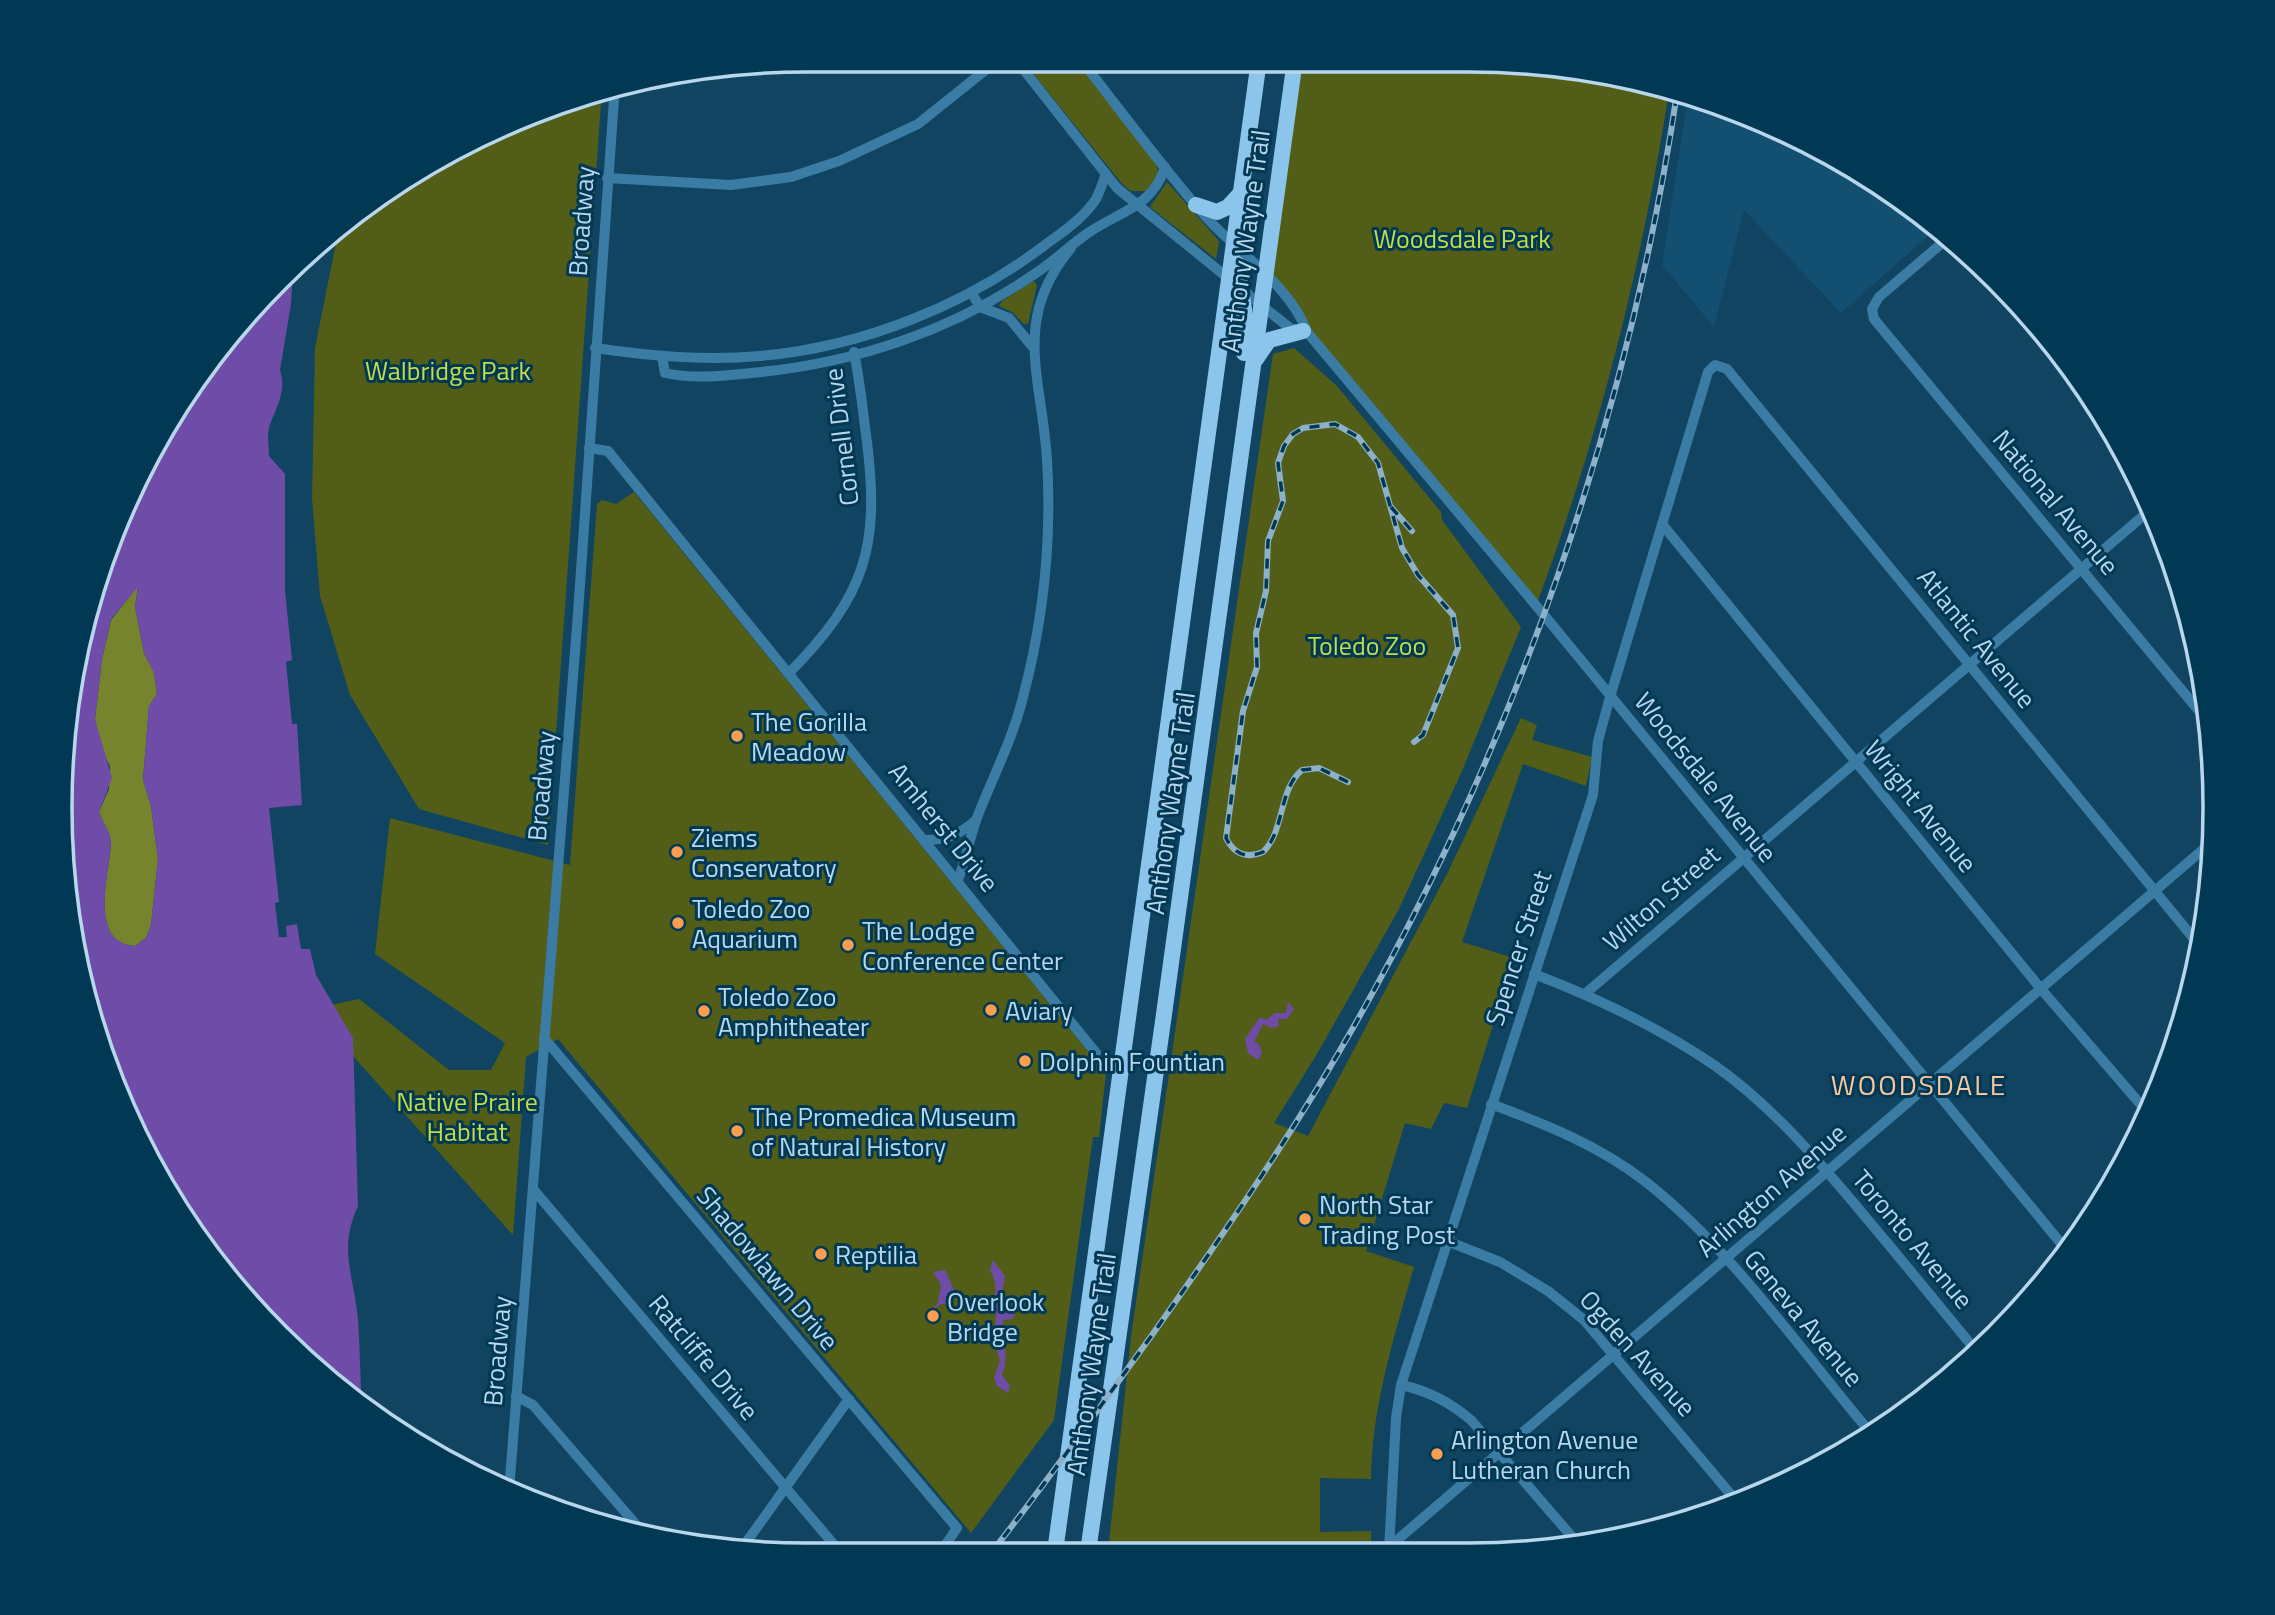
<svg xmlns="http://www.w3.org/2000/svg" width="2275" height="1615" font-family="'Titillium Web',sans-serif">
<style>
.built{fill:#124f70}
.green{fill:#525e17}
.forest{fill:#76852d}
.water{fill:#6f4ca8;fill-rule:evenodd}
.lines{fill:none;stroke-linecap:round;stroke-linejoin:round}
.minor{stroke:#3b7ca4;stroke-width:10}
.highway{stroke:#8bc5eb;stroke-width:16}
.rail-casing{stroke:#8db1c9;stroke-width:6}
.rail{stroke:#013955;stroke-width:3.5;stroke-dasharray:10;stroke-linecap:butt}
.poi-dot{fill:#fb9e50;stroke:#013955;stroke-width:2.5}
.labels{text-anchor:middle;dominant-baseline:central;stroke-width:6;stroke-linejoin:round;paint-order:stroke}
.street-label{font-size:26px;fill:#b8d7ed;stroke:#013955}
.park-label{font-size:26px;fill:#c3dc47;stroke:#013955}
.poi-label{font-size:26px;fill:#b8d7ed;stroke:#013955;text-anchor:start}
.neighbourhood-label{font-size:28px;letter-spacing:2px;fill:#fcc79f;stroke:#013955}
.rim{fill:none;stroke:#b8d7ed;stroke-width:3.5}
</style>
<rect width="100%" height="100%" fill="#104461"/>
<!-- built -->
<polygon class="built" points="1688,96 1753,116 1841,160 1923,214 1937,228 1841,313 1744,210 1714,327 1662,265"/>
<!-- green -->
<g class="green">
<polygon points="1026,60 1076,60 1157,163 1158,175 1146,191 1131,191 1123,185 1027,66"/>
<path d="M1295 60H1468L1614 74 1669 91C1642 267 1598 439 1536 606L1266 276Z"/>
<polygon points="602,89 548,845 419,809 350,695 320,596 312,498 315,348 338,233 392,185 477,136"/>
<polygon points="1167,182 1219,241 1216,259 1150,207"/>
<polygon points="1034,281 1037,285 1028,324 1024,324 1012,312 999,306 1002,301"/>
<path d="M1294 348 1337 386 1441 512 1442 520 1521 627 1462 771 1399 909 1317 1054 1274 1123 1308 1136 1448 872 1521 718 1537 725 1532 740 1592 757 1586 786 1523 764 1462 942 1514 958 1467 1108 1444 1103 1431 1129 1405 1123 1366 1251 1414 1267C1394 1337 1372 1406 1371 1479L1320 1478V1532L1371 1531V1550L1108 1552 1131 1337 1273 354Z"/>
<polygon points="634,492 1106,1073 1099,1137 1093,1137 1054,1420 971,1533 558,1039 526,1057 513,1235 353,1056 353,1038 331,1005 359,999 449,1070 491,1070 505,1043 375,954 390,818 570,865 597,504 602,500 616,504"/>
</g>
<!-- forest -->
<path class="forest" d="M138 586 135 607 144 653 154 672 157 694 149 706 143 780 151 806 158 859 151 925 146 938 135 946C87 943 110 871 111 843 111 832 102 822 99 812L109 789 110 766 102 751 95 719 102 659 111 620Z"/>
<!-- water -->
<g class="water">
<path d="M293 272 291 304 280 370C287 393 276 406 269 428 267 436 269 447 269 456L285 474V590L292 660 286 662 292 724H297L302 805 269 808 279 902 275 903 279 937H287L286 926 297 924 301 949H310L316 975 353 1038 358 1206C338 1249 354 1276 358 1319 360 1348 360 1378 362 1407L245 1301 136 1138 99 1048 66 906V709L117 521 160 433 245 315ZM138 587 135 607 144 653 154 673 157 694 149 706 143 780 151 806 158 859 151 925 146 938 135 946C87 943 110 871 111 843 111 832 102 822 99 812L112 778 95 719 102 659 111 619Z"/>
<polygon points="1288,1002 1294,1009 1287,1019 1278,1019 1279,1026 1272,1028 1263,1024 1254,1042 1258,1043 1262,1053 1258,1060 1248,1053 1245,1039 1260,1017 1266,1020 1275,1013 1286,1013"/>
<path d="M993 1260 1005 1276 1000 1305 1016 1312 1012 1319 1003 1320C1001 1341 1010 1354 1002 1375L1010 1386 1008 1393 997 1386 994 1378 1000 1360 995 1345 996 1314 992 1306C997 1292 997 1282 990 1270Z"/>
<polygon points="945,1270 955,1292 949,1304 941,1304 928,1314 938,1303 941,1285 933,1272"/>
</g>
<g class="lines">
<!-- minor -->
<g class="minor">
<polyline points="1016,60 1117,188 1276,317 1290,328 1301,331"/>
<path d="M1081 60C1122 112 1161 166 1205 216 1238 253 1290 285 1307 332L1544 615 2068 1252"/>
<polyline points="607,178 731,185 791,177 839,161 918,124 998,60"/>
<polyline points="1948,238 1879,297 1872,309 1874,319 2209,723"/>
<polyline points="971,292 980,307 1009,318 1032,346"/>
<path d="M595 348C650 356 704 361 760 356 863 347 967 305 1049 242 1066 230 1085 216 1096 199 1100 191 1103 182 1106 174"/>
<path d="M662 357 665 373C695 380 730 375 761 372 858 362 952 330 1033 275 1052 263 1069 246 1088 233 1118 212 1153 207 1165 167"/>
<polyline points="589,448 608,451 1096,1053"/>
<polyline points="1662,524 2041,989 2148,1113"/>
<path d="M789 673C865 596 880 548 867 442 863 412 860 382 854 352"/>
<path d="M925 840C946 840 961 834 976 820"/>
<path d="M958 880C966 859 970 836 978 815 993 777 1012 740 1022 701 1043 623 1052 541 1047 460 1042 377 1011 320 1071 248"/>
<path d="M1534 974C1597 998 1658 1027 1714 1065 1774 1107 1822 1165 1868 1220 1905 1264 1941 1308 1977 1352"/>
<polyline points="1586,993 2150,510"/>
<polyline points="544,1038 957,1528 940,1553"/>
<path d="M1491 1104C1545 1124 1600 1146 1646 1182 1730 1248 1800 1349 1869 1431"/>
<polyline points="533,1189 841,1553"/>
<polyline points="1447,1241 1500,1262 1548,1291 1584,1320 1738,1503"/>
<path d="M1401 1385C1429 1391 1449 1402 1471 1420L1580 1546"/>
<polyline points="516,1396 533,1405 645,1535"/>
<polyline points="509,1491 578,613 615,85"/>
<polyline points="1389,1547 2213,841"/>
<polyline points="1389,1550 1396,1418 1401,1385 1593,795 1598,741 1610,697 1708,372 1715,365 1727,369 2199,945"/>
<polyline points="740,1551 849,1399"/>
</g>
<!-- highway -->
<g class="highway">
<polyline points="1196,205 1217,212 1228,207 1241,193"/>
<polyline points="1237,264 1244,309 1244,353"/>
<polyline points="1256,359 1269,340 1303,331"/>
<polyline points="1055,1552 1259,60"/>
<path d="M1088 1552C1159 1055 1228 557 1295 60"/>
</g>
<defs>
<g id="rail">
<polyline points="1391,507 1412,531"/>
<path d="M1348 782 1319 768 1302 770C1278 790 1285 831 1263 852 1246 859 1234 854 1226 838L1243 711 1257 667 1256 633 1266 591 1268 541 1283 501 1278 463 1284 446 1293 434 1303 428 1335 424 1358 437 1378 463 1402 548 1418 575 1453 615 1458 648 1423 735 1414 742"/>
<path d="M991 1553C1047 1482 1099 1408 1152 1335 1225 1232 1296 1129 1358 1019 1518 736 1629 415 1677 93"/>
</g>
</defs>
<!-- rail casing -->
<use href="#rail" class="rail-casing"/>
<!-- rail -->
<use href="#rail" class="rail"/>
</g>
<!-- markers -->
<g class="poi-dot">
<circle cx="737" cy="736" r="7"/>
<circle cx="677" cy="852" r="7"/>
<circle cx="678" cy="923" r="7"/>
<circle cx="848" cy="945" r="7"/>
<circle cx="991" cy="1010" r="7"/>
<circle cx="704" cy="1011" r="7"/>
<circle cx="1025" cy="1061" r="7"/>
<circle cx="737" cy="1131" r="7"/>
<circle cx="1305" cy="1219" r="7"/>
<circle cx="821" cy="1254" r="7"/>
<circle cx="933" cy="1316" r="7"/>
<circle cx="1437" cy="1454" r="7"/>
</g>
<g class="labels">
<!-- street labels -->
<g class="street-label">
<text transform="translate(581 221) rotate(-86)">Broadway</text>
<text transform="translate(1245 241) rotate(-82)">Anthony Wayne Trail</text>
<text transform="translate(841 437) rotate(-97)">Cornell Drive</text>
<text transform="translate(2056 502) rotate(50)">National Avenue</text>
<text transform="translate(1977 638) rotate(51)">Atlantic Avenue</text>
<text transform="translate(1706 777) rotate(51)">Woodsdale Avenue</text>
<text transform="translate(541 786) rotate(-85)">Broadway</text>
<text transform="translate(1170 803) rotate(-82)">Anthony Wayne Trail</text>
<text transform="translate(1921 806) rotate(51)">Wright Avenue</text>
<text transform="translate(944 827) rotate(51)">Amherst Drive</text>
<text transform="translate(1661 898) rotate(-41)">Wilton Street</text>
<text transform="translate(1518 948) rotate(-72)">Spencer Street</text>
<text transform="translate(1771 1190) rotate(-41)">Arlington Avenue</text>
<text transform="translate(1913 1239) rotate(50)">Toronto Avenue</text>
<text transform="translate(768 1268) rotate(50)">Shadowlawn Drive</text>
<text transform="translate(1804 1318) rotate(50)">Geneva Avenue</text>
<text transform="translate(497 1351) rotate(-85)">Broadway</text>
<text transform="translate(1638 1353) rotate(48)">Ogden Avenue</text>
<text transform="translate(704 1357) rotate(50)">Ratcliffe Drive</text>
<text transform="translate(1091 1364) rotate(-82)">Anthony Wayne Trail</text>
</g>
<!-- park labels -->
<g class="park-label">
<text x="1462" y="238">Woodsdale Park</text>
<text x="448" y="370">Walbridge Park</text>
<text x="1367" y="645">Toledo Zoo</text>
<text x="467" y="1101">Native Praire<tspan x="467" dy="30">Habitat</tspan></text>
</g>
<!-- poi labels -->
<g class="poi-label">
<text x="751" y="721">The Gorilla<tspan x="751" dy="30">Meadow</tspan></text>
<text x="691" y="837">Ziems<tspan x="691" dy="30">Conservatory</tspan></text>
<text x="692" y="908">Toledo Zoo<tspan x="692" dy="30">Aquarium</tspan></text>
<text x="862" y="930">The Lodge<tspan x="862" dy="30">Conference Center</tspan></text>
<text x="718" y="996">Toledo Zoo<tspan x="718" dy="30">Amphitheater</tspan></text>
<text x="1005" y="1010">Aviary</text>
<text x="1039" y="1061">Dolphin Fountian</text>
<text x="751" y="1116">The Promedica Museum<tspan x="751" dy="30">of Natural History</tspan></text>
<text x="1319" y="1204">North Star<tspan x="1319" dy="30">Trading Post</tspan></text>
<text x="835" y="1254">Reptilia</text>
<text x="947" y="1301">Overlook<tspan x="947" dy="30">Bridge</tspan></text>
<text x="1451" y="1439">Arlington Avenue<tspan x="1451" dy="30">Lutheran Church</tspan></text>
</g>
<!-- neighbourhood labels -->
<g class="neighbourhood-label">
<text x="1919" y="1084">WOODSDALE</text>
</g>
</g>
<!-- crop -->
<path d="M0 0H2275V1615H0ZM807 72H1468A735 735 0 0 1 2203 807V808A735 735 0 0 1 1468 1543H807A735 735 0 0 1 72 808V807A735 735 0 0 1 807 72Z" fill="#013955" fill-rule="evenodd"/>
<path class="rim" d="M807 72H1468A735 735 0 0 1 2203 807V808A735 735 0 0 1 1468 1543H807A735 735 0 0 1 72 808V807A735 735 0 0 1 807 72Z"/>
</svg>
